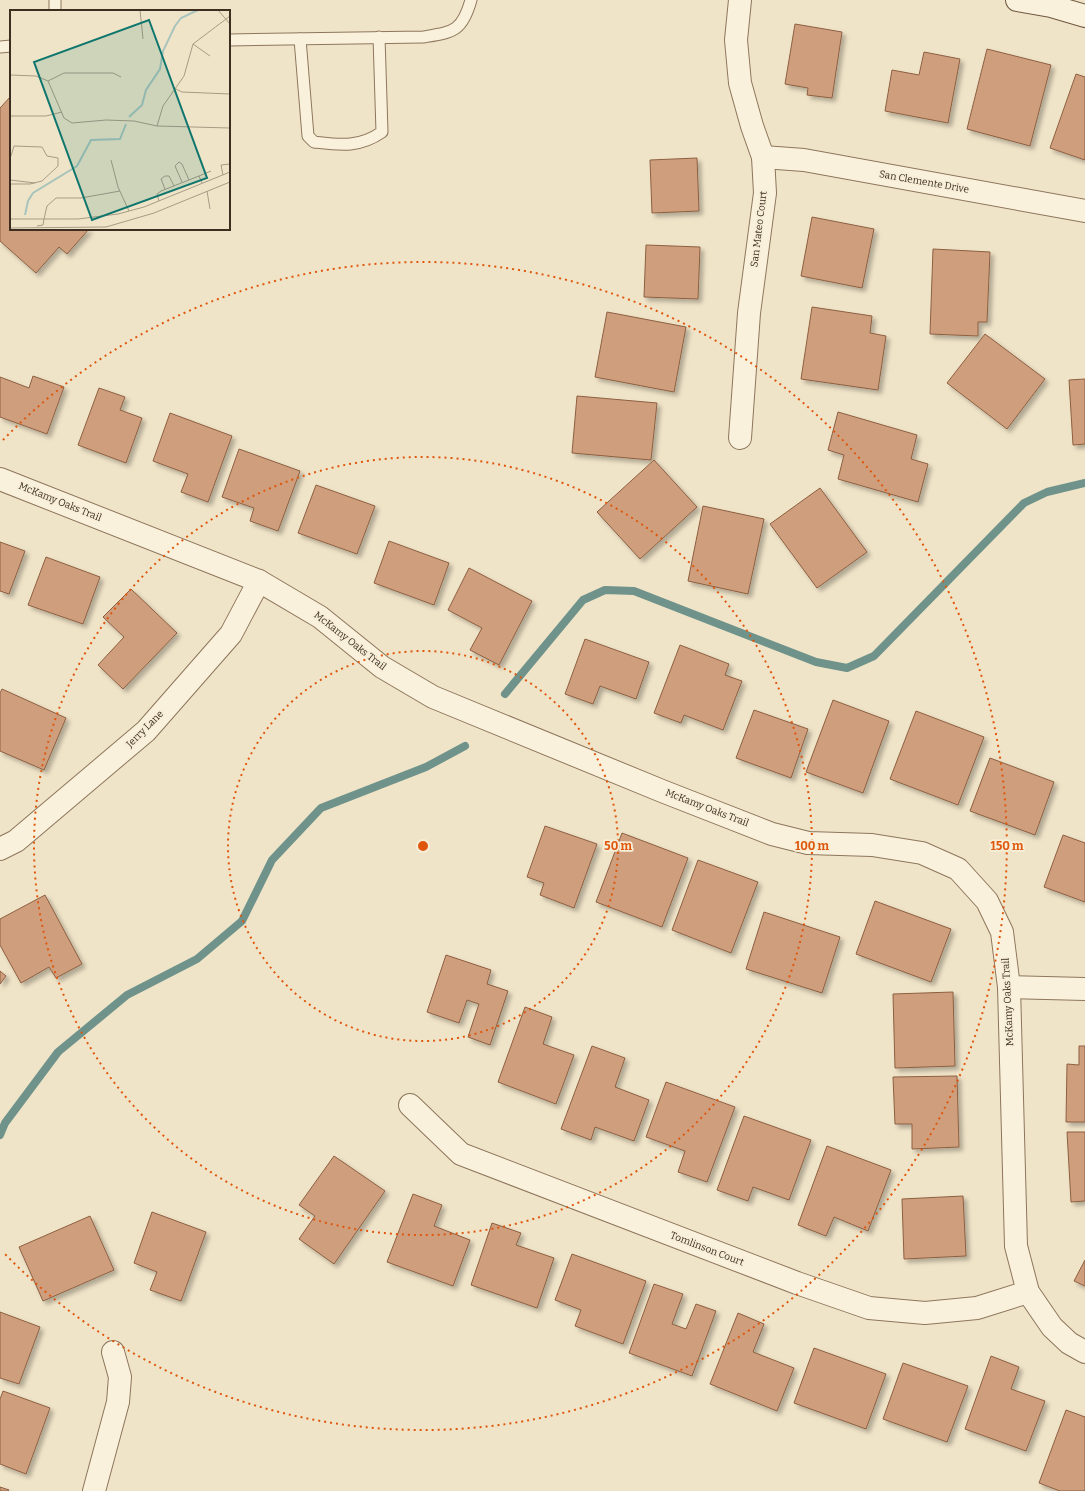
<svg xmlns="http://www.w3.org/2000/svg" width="1085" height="1491" font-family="Bitter,serif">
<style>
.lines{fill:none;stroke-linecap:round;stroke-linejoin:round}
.stream{stroke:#6f938a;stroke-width:8}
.building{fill:#cf9f7d;stroke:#8d5f41;filter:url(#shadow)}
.service-casing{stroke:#8d765c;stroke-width:13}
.minor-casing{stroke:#8d765c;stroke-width:24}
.secondary-casing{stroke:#6f573f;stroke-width:24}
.service{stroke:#faf1dc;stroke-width:11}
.minor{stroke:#faf1dc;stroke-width:22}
.secondary{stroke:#faf1dc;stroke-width:22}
.ring{fill:none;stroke:#df570d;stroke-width:2;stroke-dasharray:2 4}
.labels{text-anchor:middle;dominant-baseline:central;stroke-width:3.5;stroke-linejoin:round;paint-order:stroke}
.street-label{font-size:10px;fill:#3d2e20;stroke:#f7eed8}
.inset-river{fill:none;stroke:#a9c4bc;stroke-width:2}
.inset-road{fill:none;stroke:#a89b85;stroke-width:1}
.view{fill:#0f766e;fill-opacity:0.15;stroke:#0f766e;stroke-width:2}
.inset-edge{fill:none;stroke:#3d2e20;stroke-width:2}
.centre{fill:#df570d;stroke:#f7eed8;stroke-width:2}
.ring-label{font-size:12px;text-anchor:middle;font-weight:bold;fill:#df570d;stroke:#f7eed8;stroke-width:3.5;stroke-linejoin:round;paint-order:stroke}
</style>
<defs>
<filter id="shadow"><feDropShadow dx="3.5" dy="3.5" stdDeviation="2" flood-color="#0004"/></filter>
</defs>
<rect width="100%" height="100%" fill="#f0e4c8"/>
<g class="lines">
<!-- stream -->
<g class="stream">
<polyline points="505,694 583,600 605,590 634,591 816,662 847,668 874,656 1024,503 1047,492 1085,483"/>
<polyline points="0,1135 5,1123 58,1052 127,995 197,959 242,921 272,860 321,808 426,767 465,746"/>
</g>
</g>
<!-- building -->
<g class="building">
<polygon points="795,24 842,32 832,98 807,95 808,88 785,84"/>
<polygon points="987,49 1051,65 1030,146 967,129"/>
<polygon points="924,52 960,59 948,123 885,111 892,70 919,75"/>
<polygon points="1076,74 1085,77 1085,160 1050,148"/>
<polygon points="11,96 11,229 89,229 67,254 59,247 36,273 0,241 0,108"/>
<polygon points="697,158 699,211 652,213 650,160"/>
<polygon points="812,217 874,229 862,288 801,276"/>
<polygon points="646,245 700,247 698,299 644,297"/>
<polygon points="933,249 990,252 987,322 978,322 978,336 930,334"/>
<polygon points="812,307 872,316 870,333 886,336 878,390 801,379"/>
<polygon points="607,312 686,327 674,392 595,377"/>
<polygon points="985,334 1045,379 1007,429 947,383"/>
<polygon points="33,376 64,387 47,434 0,417 0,377 29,388"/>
<polygon points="1085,379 1085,444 1073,445 1069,380"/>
<polygon points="99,388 125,397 120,410 142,418 126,463 78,445"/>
<polygon points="577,396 657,403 651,460 572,453"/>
<polygon points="838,412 917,435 911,459 928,464 918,502 838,479 844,455 828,450"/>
<polygon points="170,413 232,436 208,502 181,492 188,474 153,461"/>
<polygon points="239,449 300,471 278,531 250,521 254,508 222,497"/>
<polygon points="654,460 697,507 640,559 597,512"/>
<polygon points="316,485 375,506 357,554 298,533"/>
<polygon points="820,488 867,552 817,588 770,524"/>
<polygon points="703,506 764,519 748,594 688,581"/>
<polygon points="389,541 449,563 434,605 374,583"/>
<polygon points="0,542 25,551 9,594 0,591"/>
<polygon points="46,557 100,577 83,624 28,605"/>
<polygon points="469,568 532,601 499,665 470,650 482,628 448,610"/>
<polygon points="131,589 177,633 123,689 98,665 124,637 103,617"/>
<polygon points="585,639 649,662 636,699 600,686 593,704 565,694"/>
<polygon points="680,645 729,664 725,675 742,681 723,730 684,715 681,723 654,713"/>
<polygon points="2,689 66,718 44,770 0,751 0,693"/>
<polygon points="833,700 889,721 863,793 806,772"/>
<polygon points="754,710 808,729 791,778 736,758"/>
<polygon points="916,711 984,737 958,805 890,779"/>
<polygon points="990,758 1054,782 1035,835 970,811"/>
<polygon points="545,826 597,844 574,908 540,895 544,883 527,877"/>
<polygon points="622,833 688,858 662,927 596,902"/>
<polygon points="1063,835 1085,843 1085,902 1044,887"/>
<polygon points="698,860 758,882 731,953 672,930"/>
<polygon points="45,895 82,964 56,978 49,967 21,983 0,945 0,919"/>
<polygon points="875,901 951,929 931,982 856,954"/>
<polygon points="764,912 840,937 822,993 746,969"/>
<polygon points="446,955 491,970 487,984 508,991 490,1045 468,1037 479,1004 467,1000 459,1023 427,1012"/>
<polygon points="0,971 6,976 0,984"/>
<polygon points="953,992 955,1066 895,1068 893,994"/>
<polygon points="525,1007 552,1017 543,1044 574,1055 556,1104 498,1082"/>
<polygon points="592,1046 625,1058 615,1087 649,1100 634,1141 595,1127 591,1140 561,1129"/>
<polygon points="1079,1046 1085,1046 1085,1122 1066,1122 1067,1064 1079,1065"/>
<polygon points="957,1076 959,1147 912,1149 912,1124 895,1124 893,1077"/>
<polygon points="666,1082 735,1107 707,1182 678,1172 685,1151 646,1137"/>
<polygon points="744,1116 811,1140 789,1200 753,1187 748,1201 717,1190"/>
<polygon points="1067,1132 1085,1132 1085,1201 1071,1202"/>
<polygon points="827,1146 891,1170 868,1231 834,1217 826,1236 798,1225"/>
<polygon points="334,1156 385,1191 334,1264 299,1239 315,1216 299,1205"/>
<polygon points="413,1194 442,1205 434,1226 470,1240 453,1286 387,1262"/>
<polygon points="963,1196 966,1256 904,1259 902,1199"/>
<polygon points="152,1212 206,1232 181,1301 150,1290 157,1272 134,1263"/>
<polygon points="90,1216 114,1270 43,1301 19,1247"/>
<polygon points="492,1223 521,1233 516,1245 554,1258 537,1308 471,1285"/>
<polygon points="572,1254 646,1281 623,1344 575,1326 581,1310 555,1300"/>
<polygon points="1085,1260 1085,1286 1074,1281"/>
<polygon points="654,1284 683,1294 672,1324 686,1329 696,1304 716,1311 692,1376 629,1353"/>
<polygon points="0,1312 40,1327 19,1384 0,1378"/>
<polygon points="738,1313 764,1324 753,1352 794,1368 777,1411 710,1384"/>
<polygon points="814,1348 886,1374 866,1429 794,1403"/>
<polygon points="991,1356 1019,1367 1011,1389 1045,1401 1026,1451 965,1429"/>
<polygon points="903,1363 968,1386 947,1442 883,1419"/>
<polygon points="3,1391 50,1408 26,1474 0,1464 0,1399"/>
<polygon points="1066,1410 1085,1417 1085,1491 1060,1491 1039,1483"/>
<polygon points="0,1487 9,1490 8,1491 0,1491"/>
</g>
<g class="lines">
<defs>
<g id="service">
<polyline points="55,0 55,11"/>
<path d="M300 39 308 136 314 142C340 145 359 148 382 132L379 37"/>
<path d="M229 40 423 37C453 32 462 32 471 0"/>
<polyline points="0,47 11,46"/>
</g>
<g id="minor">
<polyline points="763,157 804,160 1085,211"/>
<polyline points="740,438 749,313 765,193 763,157 752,126 740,83 736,40 740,0"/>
<polyline points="0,479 259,581 320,617 382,667 433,697 662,791 772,834 808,843 872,845 922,853 958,869 987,901 1002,932 1009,987 1016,1246 1028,1292 1052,1327 1069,1343 1085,1352"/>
<polyline points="0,849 16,841 146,731 231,634 259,581"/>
<polyline points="1009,987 1085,989"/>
<polyline points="410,1105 461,1154 797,1283 869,1308 925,1313 977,1308 1028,1292"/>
<polyline points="94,1491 118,1402 120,1377 113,1352"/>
</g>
<polyline id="secondary" points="1017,0 1051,6 1085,16"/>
</defs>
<!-- service casing -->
<use href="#service" class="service-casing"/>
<!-- minor casing -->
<use href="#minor" class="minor-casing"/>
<!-- secondary casing -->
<use href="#secondary" class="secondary-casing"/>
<!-- service -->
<use href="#service" class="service"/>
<!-- minor -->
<use href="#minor" class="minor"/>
<!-- secondary -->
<use href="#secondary" class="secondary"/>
</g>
<!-- distance rings -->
<g class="ring">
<circle cx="423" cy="846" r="195"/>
<circle cx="423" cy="846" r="389"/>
<path d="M3 440A584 584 0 1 1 3 1252"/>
</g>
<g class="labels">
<!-- street labels -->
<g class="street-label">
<text transform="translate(924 182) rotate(10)">San Clemente Drive</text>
<text transform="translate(759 229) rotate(-83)">San Mateo Court</text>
<text transform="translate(60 502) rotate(22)">McKamy Oaks Trail</text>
<text transform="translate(350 641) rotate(38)">McKamy Oaks Trail</text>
<text transform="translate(145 729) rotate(-45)">Jerry Lane</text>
<text transform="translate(707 808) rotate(21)">McKamy Oaks Trail</text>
<text transform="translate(1008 1002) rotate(-93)">McKamy Oaks Trail</text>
<text transform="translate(707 1249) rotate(21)">Tomlinson Court</text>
</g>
</g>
<!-- overview -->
<g transform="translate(10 10)">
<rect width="220" height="220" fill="#f0e4c8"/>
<path class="inset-river" d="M119 107 132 95 136 80 150 59 153 41 165 16 171 8 188 0M15 205 18 191 23 183 67 156 81 130 110 129 116 114"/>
<path class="inset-road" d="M130 0 133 29M208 0 220 14M183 34 200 46M0 65 26 66 38 71 54 108 62 113 96 110 124 111 147 116 220 118M38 71 54 63H103L111 67M164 78 172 82 220 84M0 106H36L52 102M147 116 153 96 174 66 183 34 220 6M0 146V164M101 150 108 177 119 201M213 165 211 155 220 154M189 166 201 161M0 170 25 173M172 172 165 156 169 152 172 154 179 170M0 174H20L32 171 48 156V148L37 146 32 137 4 136 1 146M155 179 151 169 155 166H159L164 176M197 181 200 199M149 191 147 184 151 181 189 166 192 173M0 209H68L108 204 134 197 220 162M34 209 37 196 46 188H71L110 181M27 216 33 215 34 209M0 218 96 217 144 203 220 172"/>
<path class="view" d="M139 10 197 168 82 210 24 52Z"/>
<rect width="220" height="220" class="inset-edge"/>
</g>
<circle cx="423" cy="846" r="6" class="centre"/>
<g class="ring-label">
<text x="618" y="850">50 m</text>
<text x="812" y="850">100 m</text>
<text x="1007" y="850">150 m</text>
</g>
</svg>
